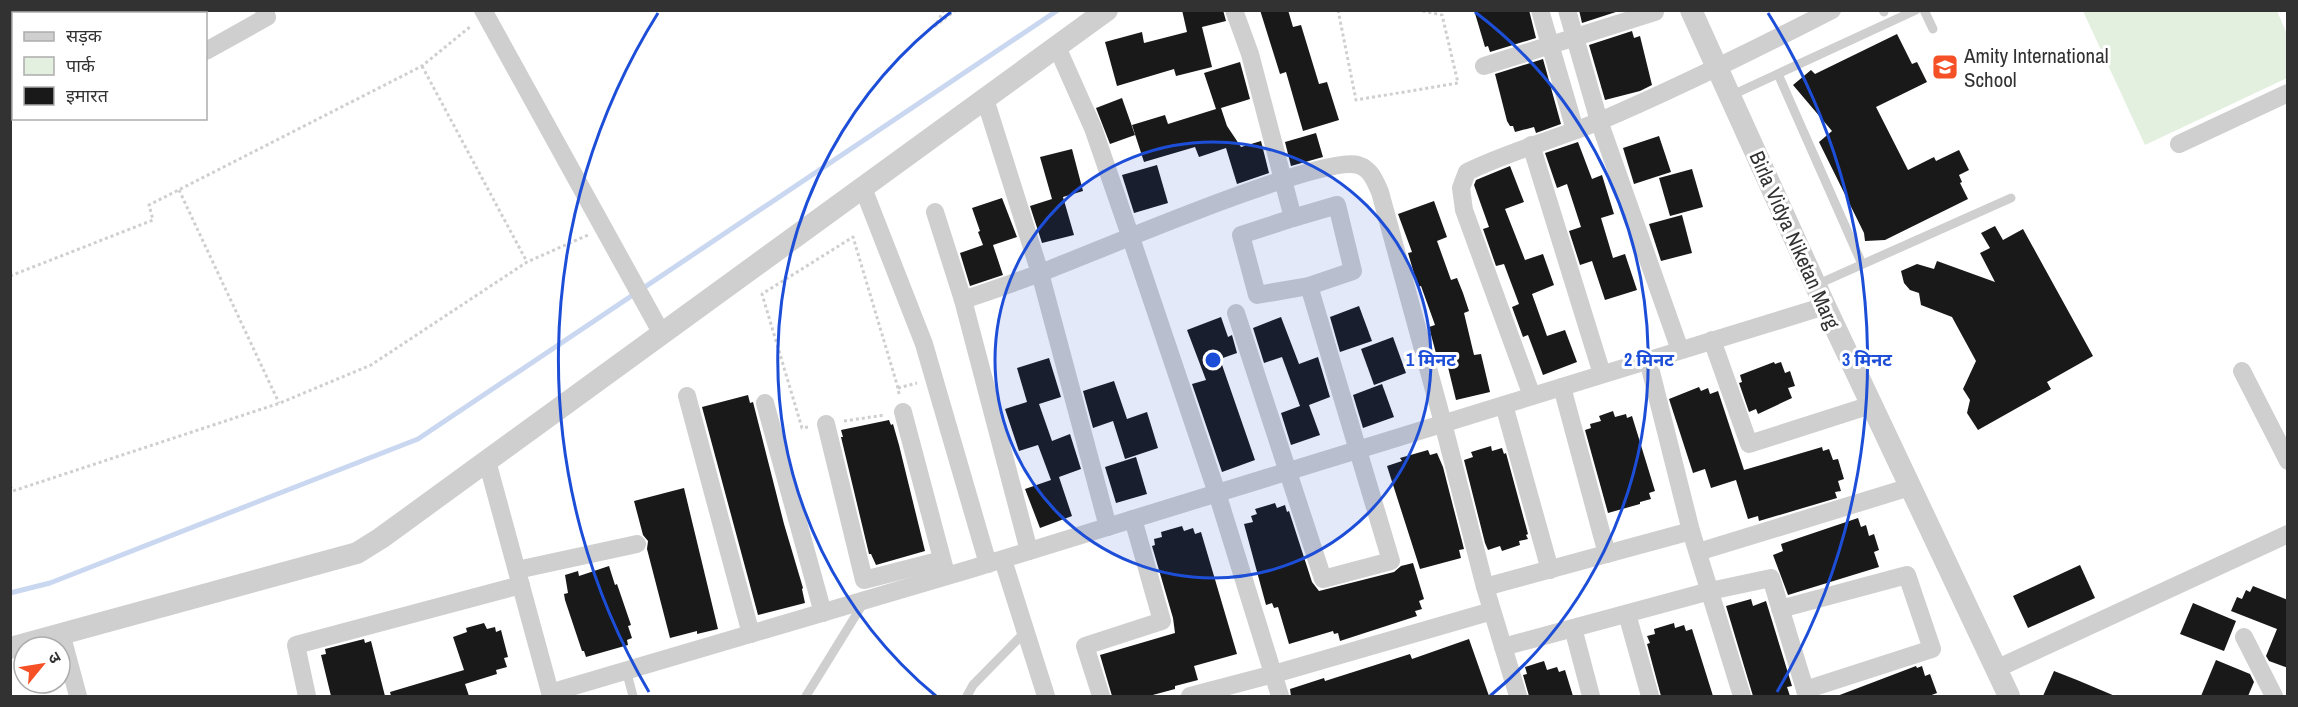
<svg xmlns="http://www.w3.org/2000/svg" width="2298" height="707" font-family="'Archivo Narrow','Noto Sans Devanagari',sans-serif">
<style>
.green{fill:#e3efdf}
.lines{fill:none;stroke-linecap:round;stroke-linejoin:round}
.stream{stroke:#cad7f0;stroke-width:5}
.building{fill:#191919}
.path{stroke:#cfcfcf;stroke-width:3;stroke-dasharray:3 3;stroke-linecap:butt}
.service{stroke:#cfcfcf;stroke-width:9}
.minor{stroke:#cfcfcf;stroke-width:18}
.tertiary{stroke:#cfcfcf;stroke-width:22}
.ring{fill:none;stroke:#1d4ed8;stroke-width:3}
.labels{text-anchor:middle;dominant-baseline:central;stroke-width:6;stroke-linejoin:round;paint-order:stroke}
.poi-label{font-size:21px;fill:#323232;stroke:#fff;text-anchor:start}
.street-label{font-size:21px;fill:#323232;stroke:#fff}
.centre{fill:#1d4ed8;stroke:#fff;stroke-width:3}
.ring-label{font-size:18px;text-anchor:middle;font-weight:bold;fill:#1d4ed8;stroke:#fff;stroke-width:6;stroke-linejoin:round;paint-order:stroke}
</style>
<rect width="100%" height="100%" fill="#fff"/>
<!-- green -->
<polygon class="green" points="2083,11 2277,11 2287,34 2287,78 2145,145"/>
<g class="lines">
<!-- stream -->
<polyline class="stream" points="10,593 50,583 418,439 1058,10"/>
</g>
<!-- building -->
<g class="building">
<polygon points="1182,10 1223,10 1226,21 1202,27 1212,67 1176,76 1174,69 1117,86 1105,42 1142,32 1144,43 1187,32"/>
<polygon points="1260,10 1288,10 1293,27 1301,25 1319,84 1327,82 1339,120 1303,131 1286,72 1280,74"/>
<polygon points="1474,10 1529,10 1536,38 1490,52 1488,46 1485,47"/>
<polygon points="1579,10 1622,10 1582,23"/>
<polygon points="1632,31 1634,38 1640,36 1652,85 1640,91 1605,100 1589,45"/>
<polygon points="1897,34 1912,64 1917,62 1927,82 1876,107 1908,170 1934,157 1936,161 1959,150 1969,170 1959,175 1962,182 1960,183 1968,199 1885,240 1865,241 1864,233 1819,142 1832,131 1793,85 1811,70 1815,74"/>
<polygon points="1543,59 1561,124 1536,133 1534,127 1515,132 1513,126 1510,126 1507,121 1495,74"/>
<polygon points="1240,62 1250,99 1221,108 1227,126 1241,147 1261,141 1269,173 1237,184 1226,148 1199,157 1195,147 1144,162 1132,125 1165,115 1168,124 1216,109 1204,73"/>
<polygon points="1122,98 1135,135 1110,144 1096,108"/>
<polygon points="1316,133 1323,157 1291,166 1285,142"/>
<polygon points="1659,136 1671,172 1634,184 1623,148"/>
<polygon points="1578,142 1592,179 1602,175 1614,214 1601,218 1613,258 1625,254 1637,290 1605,300 1592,261 1580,265 1569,231 1581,227 1567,184 1557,188 1545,153"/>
<polygon points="1072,149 1083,191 1063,197 1074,235 1042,243 1030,206 1052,199 1040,157"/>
<polygon points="1157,165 1168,203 1134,213 1122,175"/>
<polygon points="1510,166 1524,202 1505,209 1525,260 1543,254 1554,285 1532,294 1547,336 1565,330 1577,362 1543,375 1528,335 1523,337 1512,307 1519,304 1504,264 1496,266 1483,229 1489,227 1474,185 1476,180"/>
<polygon points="1692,169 1703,207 1670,216 1659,178"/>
<polygon points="1002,198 1017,237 993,245 1003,275 970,286 960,253 983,245 978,232 980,231 972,208"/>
<polygon points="1434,201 1447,237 1437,241 1451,280 1457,278 1463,293 1469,311 1464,313 1474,355 1481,354 1490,392 1456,400 1446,359 1438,361 1429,327 1435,325 1421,286 1418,287 1408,253 1412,252 1398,214"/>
<polygon points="1682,215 1692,253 1661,261 1649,224"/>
<polygon points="1995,226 2003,240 2023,229 2093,356 2047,382 2051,389 1978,430 1967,413 1970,400 1963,389 1976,361 1952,317 1921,305 1919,293 1910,290 1904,283 1901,271 1917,264 1934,269 1937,261 1995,282 1980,253 1990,248 1981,233"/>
<polygon points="1359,306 1372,341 1340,352 1330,317"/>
<polygon points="1221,317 1228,337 1232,335 1237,353 1220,359 1255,460 1222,472 1192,384 1206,380 1187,330"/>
<polygon points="1281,317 1299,364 1318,357 1330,397 1309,405 1320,435 1291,445 1281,413 1300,406 1282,357 1264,363 1253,328"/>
<polygon points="1393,337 1406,373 1374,385 1361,349"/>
<polygon points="1049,358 1061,397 1039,404 1052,441 1070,434 1081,469 1059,477 1072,516 1040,528 1025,489 1051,480 1038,445 1019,451 1005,409 1027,402 1017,368"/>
<polygon points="1774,362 1775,364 1781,362 1785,373 1790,371 1795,386 1788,388 1792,398 1758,414 1756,409 1749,412 1739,383 1742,382 1740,375"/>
<polygon points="1114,381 1127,419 1147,412 1158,448 1125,459 1113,421 1093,428 1083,391"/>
<polygon points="1382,384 1394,417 1363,428 1353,395"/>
<polygon points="1699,387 1701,391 1708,388 1710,394 1718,391 1744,470 1822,447 1823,451 1829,449 1833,460 1838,459 1844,479 1838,481 1841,491 1835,492 1837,498 1759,521 1758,516 1748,519 1736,480 1711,488 1705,469 1693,473 1669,399"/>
<polygon points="748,395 750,403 753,402 784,524 803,588 802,589 805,603 758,615 702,407"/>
<polygon points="1613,411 1615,417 1626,414 1627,418 1632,416 1655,491 1649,493 1651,499 1640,502 1640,504 1608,513 1585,430 1591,428 1590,424 1601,421 1599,416"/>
<polygon points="889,420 891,425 893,424 899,445 925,551 876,565 871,554 869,554 841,437 843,437 841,430"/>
<polygon points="1491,446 1492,451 1502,448 1504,454 1506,453 1528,534 1526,535 1528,539 1519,541 1520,545 1502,551 1500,546 1488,550 1485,543 1464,460 1473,457 1471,452"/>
<polygon points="1428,450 1430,455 1437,453 1443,467 1464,549 1459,550 1461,558 1420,569 1387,466 1402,461 1400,458"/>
<polygon points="1136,457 1147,494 1116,503 1105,467"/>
<polygon points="684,488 718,629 697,634 697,631 670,638 647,549 648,541 643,535 634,501"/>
<polygon points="1275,503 1277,508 1285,505 1287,512 1289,511 1312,582 1319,591 1394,572 1401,566 1413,563 1424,599 1419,601 1422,609 1415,611 1417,616 1340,641 1338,633 1334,634 1333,631 1289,644 1278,607 1274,608 1272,603 1266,605 1244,524 1253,522 1251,516 1257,514 1255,509"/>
<polygon points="1858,518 1861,527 1866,525 1869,536 1874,534 1879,550 1874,552 1879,567 1788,595 1773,555 1783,551 1781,544"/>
<polygon points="1182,526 1184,531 1193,528 1195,534 1201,532 1237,654 1194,666 1198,680 1175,686 1175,689 1149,696 1112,696 1100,655 1175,633 1173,618 1152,546 1155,545 1154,539 1162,537 1161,532"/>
<polygon points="2080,565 2095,598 2028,628 2013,596"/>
<polygon points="609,566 615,585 617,584 631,625 628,626 632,638 627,640 628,645 586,657 584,651 582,651 565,600 564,594 568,593 565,575 578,571 579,576"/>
<polygon points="2253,586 2288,600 2288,668 2269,661 2266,656 2277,629 2231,611 2237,597 2242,599 2246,590 2250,592"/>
<polygon points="1751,599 1753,606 1766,601 1792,686 1787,687 1790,696 1753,696 1726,606"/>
<polygon points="2193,603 2236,621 2224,651 2180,634"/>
<polygon points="484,623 487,629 495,627 496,632 501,630 508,657 504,658 507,667 496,670 497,674 465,684 469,696 391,696 390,692 464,670 453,637 467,632 466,628"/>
<polygon points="1674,623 1675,628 1684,625 1686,631 1692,629 1713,696 1661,696 1647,644 1650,643 1647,636 1655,634 1654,629"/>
<polygon points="364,639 365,643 371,641 385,696 331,696 321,655 326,654 325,649"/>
<polygon points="1469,639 1489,696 1291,696 1290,689 1324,678 1325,681 1410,654 1412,659"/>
<polygon points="2216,660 2250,674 2254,682 2248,696 2201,696"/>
<polygon points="1544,661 1547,670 1557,667 1559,672 1565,670 1573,696 1529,696 1523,675 1527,674 1525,667"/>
<polygon points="1916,666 1917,668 1922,666 1925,676 1930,674 1937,693 1929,696 1837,696"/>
<polygon points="2054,671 2077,680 2115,696 2043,696"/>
</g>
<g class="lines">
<!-- path -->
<g class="path">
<polyline points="944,10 935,26 956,10"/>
<polyline points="1338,10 1356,100 1458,83 1442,15 1418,10"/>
<polyline points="422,66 527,262"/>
<polyline points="179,190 279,403"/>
<polyline points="10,276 153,220 149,205 422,66 471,26"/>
<polyline points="899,394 898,388 917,383"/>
<polyline points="844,421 885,415"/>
<polyline points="808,427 802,428 762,294 853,237 898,388"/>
<polyline points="10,486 13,491 280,403 371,365 527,262 588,235"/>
</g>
<!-- service -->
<g class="service">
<polyline points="1883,10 1884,12"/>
<polyline points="1924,10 1933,29"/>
<polyline points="1778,74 1862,264"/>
<polyline points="1730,96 1916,10"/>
<polyline points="1816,285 2011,198"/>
<polyline points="626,670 633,696"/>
<polyline points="806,696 864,602"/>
<polyline points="967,696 973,685 1025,632"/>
</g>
<!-- minor -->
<g class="minor">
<polyline points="86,10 88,14"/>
<polyline points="181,10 183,14"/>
<polyline points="483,10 662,334"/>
<polyline points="1234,10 1250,54 1293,218 1337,205 1353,271 1309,286 1391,561 1323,579 1236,313"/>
<polyline points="1540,10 1575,130"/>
<polyline points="1567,10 1599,121 1680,350"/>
<polyline points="1057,47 1093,128 1131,238 1217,493 1280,696"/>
<polyline points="206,51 267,17 264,10"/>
<polyline points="1484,66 1655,12"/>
<polyline points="985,99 1040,273 1108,527"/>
<polyline points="2179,144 2288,93"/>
<polyline points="1531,145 1602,374"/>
<polyline points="863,188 924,344 988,564"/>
<polyline points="935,212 963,300 1029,551"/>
<polyline points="1293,218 1241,235 1257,295 1309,286"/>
<path d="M963 300C993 290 1023 280 1053 268 1100 250 1323 154 1358 165 1371 169 1375 181 1380 192L1443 423 1485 587 1518 696"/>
<polyline points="1712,340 1749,444 1871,405"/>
<polyline points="1648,360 1691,531 1742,696"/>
<polyline points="2242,371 2288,461"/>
<polyline points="1562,387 1607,554"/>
<polyline points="687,396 751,634"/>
<path d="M1532 396 1464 210 1461 188 1467 172C1510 151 1556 139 1600 121 1679 87 1756 49 1832 10"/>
<polyline points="765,403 823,613"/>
<polyline points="1504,405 1550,570"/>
<polyline points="903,412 945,570"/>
<polyline points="826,424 864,580 942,560"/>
<polyline points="487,461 551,696"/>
<polyline points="1698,552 1910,487"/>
<polyline points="1003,560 1046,696"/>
<polyline points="517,570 637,544"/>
<polyline points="1485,587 1691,531"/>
<polyline points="1780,609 1907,575 1932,649 1805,690"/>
<polyline points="1627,614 1650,696"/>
<polyline points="1573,628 1591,696"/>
<polyline points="61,633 78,696"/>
<polyline points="2244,637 2274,696"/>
<polyline points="1503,647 1710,591 1771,578 1807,696"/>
<polyline points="1996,669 2288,534"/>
<polyline points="550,693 974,568 1825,306"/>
<polyline points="307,696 296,645 521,585"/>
<polyline points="1101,696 1085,646 1162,621 1133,519"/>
<polyline points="1190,696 1274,674 1492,611"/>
</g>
<!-- tertiary -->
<g class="tertiary">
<polyline points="1691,10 1825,306 2009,696"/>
<polyline points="10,648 357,553 381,538 1107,10"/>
</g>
</g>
<!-- distance rings -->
<circle cx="1213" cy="360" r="218" fill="#1d4ed8" fill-opacity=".12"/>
<g class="ring">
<circle cx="1213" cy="360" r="218"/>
<path d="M936 696A436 436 0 0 1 951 12M1475 12A436 436 0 0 1 1490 696"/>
<path d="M649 692A654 654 0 0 1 658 13M1768 13A654 654 0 0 1 1777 692"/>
</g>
<!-- icons -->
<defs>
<symbol id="school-square" viewBox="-11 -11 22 22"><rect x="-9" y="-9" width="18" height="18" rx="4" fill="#f65027" stroke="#fff"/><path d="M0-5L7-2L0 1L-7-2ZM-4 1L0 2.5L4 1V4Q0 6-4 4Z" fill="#fff"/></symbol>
</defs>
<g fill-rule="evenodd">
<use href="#school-square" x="1930" y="52" width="30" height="30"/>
</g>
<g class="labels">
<!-- poi labels -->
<g class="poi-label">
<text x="1964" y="55">Amity International<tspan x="1964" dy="24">School</tspan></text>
</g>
<!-- street labels -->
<g class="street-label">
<text transform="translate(1795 240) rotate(66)">Birla Vidya Niketan Marg</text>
</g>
</g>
<circle cx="1213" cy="360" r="9" class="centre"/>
<g class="ring-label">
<text x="1431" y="366">1 मिनट</text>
<text x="1649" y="366">2 मिनट</text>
<text x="1867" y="366">3 मिनट</text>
</g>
<!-- border -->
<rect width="2298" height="707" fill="none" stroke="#323232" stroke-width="24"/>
<!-- legend -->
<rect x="12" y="12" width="195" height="108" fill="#ffffff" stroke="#adadad" stroke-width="1.5"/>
<rect x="24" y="32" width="30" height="9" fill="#cfcfcf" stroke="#adadad" stroke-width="1.5"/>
<text x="66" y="42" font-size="18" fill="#323232">सड़क</text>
<rect x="24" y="57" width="30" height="18" fill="#e3efdf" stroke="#adadad" stroke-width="1.5"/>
<text x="66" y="72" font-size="18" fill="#323232">पार्क</text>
<rect x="24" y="87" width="30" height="18" fill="#191919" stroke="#adadad" stroke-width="1.5"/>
<text x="66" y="102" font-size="18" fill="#323232">इमारत</text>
<!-- north arrow -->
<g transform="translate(42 665) rotate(60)"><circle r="28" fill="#ffffff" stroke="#adadad" stroke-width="1.5"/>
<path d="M0-4.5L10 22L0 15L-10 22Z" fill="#f65027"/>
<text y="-9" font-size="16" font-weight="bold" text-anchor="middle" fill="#323232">उ</text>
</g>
</svg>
